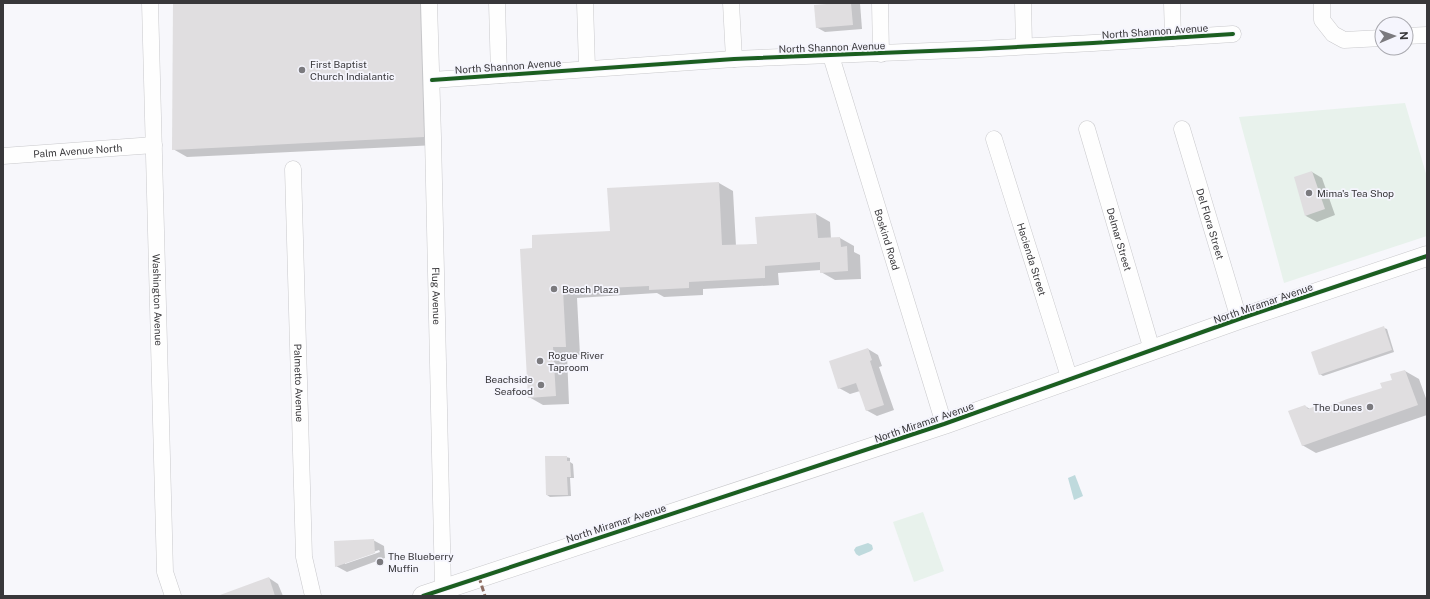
<svg xmlns="http://www.w3.org/2000/svg" width="1430" height="599" font-family="'Public Sans',sans-serif">
<style>
.green{fill:#e8f2ec}
.water{fill:#bfdadd}
.shadow{fill:#0003;fill-rule:evenodd}
.building{fill:#e0dee0}
.lines{fill:none;stroke-linecap:round;stroke-linejoin:round}
.minor-casing{stroke:#c9c9cc;stroke-width:17}
.major-casing{stroke:#c9c9cc;stroke-width:21}
.minor{stroke:#fefefe;stroke-width:16}
.major{stroke:#fefefe;stroke-width:20}
.quiet{stroke:#8d6e63;stroke-width:3;stroke-dasharray:6 3;stroke-linecap:butt}
.cycleway-casing{stroke:#f5f5fd;stroke-width:6}
.cycleway{stroke:#1b5e20;stroke-width:4}
.poi-dot{fill:#7b7a7e;stroke:#f5f5fd;stroke-width:1.5}
.labels{text-anchor:middle;dominant-baseline:central;stroke-width:3.5;stroke-linejoin:round;paint-order:stroke}
.street-label{font-size:10px;fill:#38373a;stroke:#f5f5fd}
.poi-label{font-size:10px;fill:#38373a;stroke:#f5f5fd;text-anchor:start}
</style>
<rect width="100%" height="100%" fill="#f7f7fb"/>
<!-- green -->
<g class="green">
<polygon points="1405,103 1427,177 1427,236 1284,283 1239,117"/>
<polygon points="923,512 944,571 914,582 893,522"/>
</g>
<!-- water -->
<g class="water">
<polygon points="1075,475 1083,496 1074,500 1068,478"/>
<polygon points="868,543 872,545 873,549 871,551 859,556 856,554 854,550 856,547"/>
</g>
<!-- shadow -->
<g class="shadow">
<polygon points="174,3 438,3 435,6 437,145 187,157 173,149"/>
<polygon points="830,3 860,3 862,29 825,32 816,27"/>
<polygon points="1312,172 1322,178 1335,215 1317,222 1306,216"/>
<polygon points="719,183 733,191 736,246 758,244 816,214 830,222 831,239 840,238 854,246 854,252 860,255 861,279 835,280 821,272 821,270 778,273 779,285 703,289 703,295 664,297 657,293 577,298 580,355 567,355 569,404 543,405 529,397 533,249 611,232"/>
<polygon points="1384,328 1387,329 1394,352 1323,376 1320,374"/>
<polygon points="868,349 878,355 882,366 879,367 894,410 877,416 866,410 860,391 850,394 839,388"/>
<polygon points="1405,371 1419,379 1427,401 1427,415 1316,453 1302,445 1305,406 1310,409 1318,406 1323,409 1383,389"/>
<polygon points="566,457 570,458 570,462 573,464 574,478 570,478 571,496 550,497 547,495"/>
<path d="M373 540 384 546 385 558 347 572 336 566ZM379 550 380 552 345 564V562Z"/>
<polygon points="269,578 278,584 283,596 232,596"/>
</g>
<!-- building -->
<g class="building">
<polygon points="173,3 420,3 424,137 172,150"/>
<polygon points="839,3 851,3 853,25 816,28 814,5"/>
<polygon points="1312,171 1325,209 1305,216 1294,177"/>
<polygon points="719,182 722,245 757,244 755,217 816,213 818,238 840,237 841,247 847,246 848,271 820,273 820,262 765,266 765,278 689,282 689,288 649,290 649,286 563,290 566,347 553,347 556,396 528,398 520,249 532,248 532,235 610,231 607,188"/>
<polygon points="1384,326 1392,350 1319,375 1311,352"/>
<polygon points="868,348 872,360 870,361 884,405 866,411 856,383 838,389 829,361"/>
<polygon points="1405,370 1418,405 1302,446 1288,411 1305,405 1308,409 1318,405 1319,410 1347,399 1382,388 1380,383 1392,380 1390,374"/>
<polygon points="545,456 567,456 567,461 570,461 571,477 567,477 568,495 546,495"/>
<polygon points="374,539 375,553 335,567 334,541"/>
<polygon points="269,577 275,596 220,596 220,595"/>
</g>
<g class="lines">
<defs>
<g id="minor">
<path id="s1" d="M150 3 165 572 173 596"/>
<path id="s2" d="M429 3 433 137 443 589"/>
<polyline points="497,3 499,75"/>
<polyline points="585,3 587,68"/>
<polyline points="731,3 734,59"/>
<polyline points="880,3 881,54"/>
<polyline points="1023,3 1024,46"/>
<polyline points="1172,3 1173,38"/>
<polyline points="1322,3 1322,20 1333,34 1344,40 1382,38"/>
<polyline points="1406,36 1427,35"/>
<path id="s3" d="M831 56 944 424"/>
<polyline points="432,80 734,59 980,49 1093,43 1233,34"/>
<path id="s4" d="M1087 129 1152 350"/>
<path id="s5" d="M1182 129 1239 319"/>
<path id="s6" d="M994 139 1070 380"/>
<path id="s7" d="M3 156 154 145"/>
<path id="s8" d="M293 169 304 557 313 596"/>
</g>
<polyline id="major" points="423,596 944,424 1239,319 1427,256"/>
</defs>
<!-- minor casing -->
<use href="#minor" class="minor-casing"/>
<!-- major casing -->
<use href="#major" class="major-casing"/>
<!-- minor -->
<use href="#minor" class="minor"/>
<!-- major -->
<use href="#major" class="major"/>
<!-- quiet -->
<polyline class="quiet" points="479,577 485,596"/>
<defs>
<g id="cycleway">
<polyline points="432,80 734,59 980,49 1093,43 1233,34"/>
<polyline points="423,596 944,424 1239,319 1427,256"/>
</g>
</defs>
<!-- cycleway casing -->
<use href="#cycleway" class="cycleway-casing"/>
<!-- cycleway -->
<use href="#cycleway" class="cycleway"/>
</g>
<!-- markers -->
<g class="poi-dot">
<circle cx="302" cy="70" r="4"/>
<circle cx="1309" cy="193" r="4"/>
<circle cx="554" cy="289" r="4"/>
<circle cx="540" cy="361" r="4"/>
<circle cx="541" cy="385" r="4"/>
<circle cx="1370" cy="407" r="4"/>
<circle cx="380" cy="562" r="4"/>
</g>
<g class="labels">
<!-- street labels -->
<g class="street-label">
<text transform="translate(1155 31) rotate(-4)">North Shannon Avenue</text>
<text transform="translate(832 47) rotate(-2)">North Shannon Avenue</text>
<text transform="translate(508 66) rotate(-4)">North Shannon Avenue</text>
<text stroke="none"><textPath href="#s7" startOffset="75">Palm Avenue North</textPath></text>
<text stroke="none"><textPath href="#s5" startOffset="99">Del Flora Street</textPath></text>
<text stroke="none"><textPath href="#s3" startOffset="192">Boskind Road</textPath></text>
<text stroke="none"><textPath href="#s4" startOffset="115">Delmar Street</textPath></text>
<text stroke="none"><textPath href="#s6" startOffset="126">Hacienda Street</textPath></text>
<text stroke="none"><textPath href="#s2" startOffset="293">Flug Avenue</textPath></text>
<text stroke="none"><textPath href="#s1" startOffset="297">Washington Avenue</textPath></text>
<text transform="translate(1263 303) rotate(-19)">North Miramar Avenue</text>
<text stroke="none"><textPath href="#s8" startOffset="214">Palmetto Avenue</textPath></text>
<text transform="translate(924 422) rotate(-19)">North Miramar Avenue</text>
<text transform="translate(616 523) rotate(-18)">North Miramar Avenue</text>
</g>
<!-- poi labels -->
<g class="poi-label">
<text x="310" y="64">First Baptist<tspan x="310" dy="12">Church Indialantic</tspan></text>
<text x="1317" y="193">Mima's Tea Shop</text>
<text x="562" y="289">Beach Plaza</text>
<text x="548" y="355">Rogue River<tspan x="548" dy="12">Taproom</tspan></text>
<text x="533" y="379" text-anchor="end">Beachside<tspan x="533" dy="12">Seafood</tspan></text>
<text x="1362" y="407" text-anchor="end">The Dunes</text>
<text x="388" y="556">The Blueberry<tspan x="388" dy="12">Muffin</tspan></text>
</g>
</g>
<!-- border -->
<rect width="1430" height="599" fill="none" stroke="#38373a" stroke-width="8"/>
<!-- north arrow -->
<g transform="translate(1394 36) rotate(88)"><circle r="19" fill="#f5f5fd" stroke="#a9a9af"/>
<path d="M0-3L7 15L0 10L-7 15Z" fill="#7b7a7e"/>
<text y="-6" font-size="11" font-weight="bold" text-anchor="middle" fill="#38373a">N</text>
</g>
</svg>
